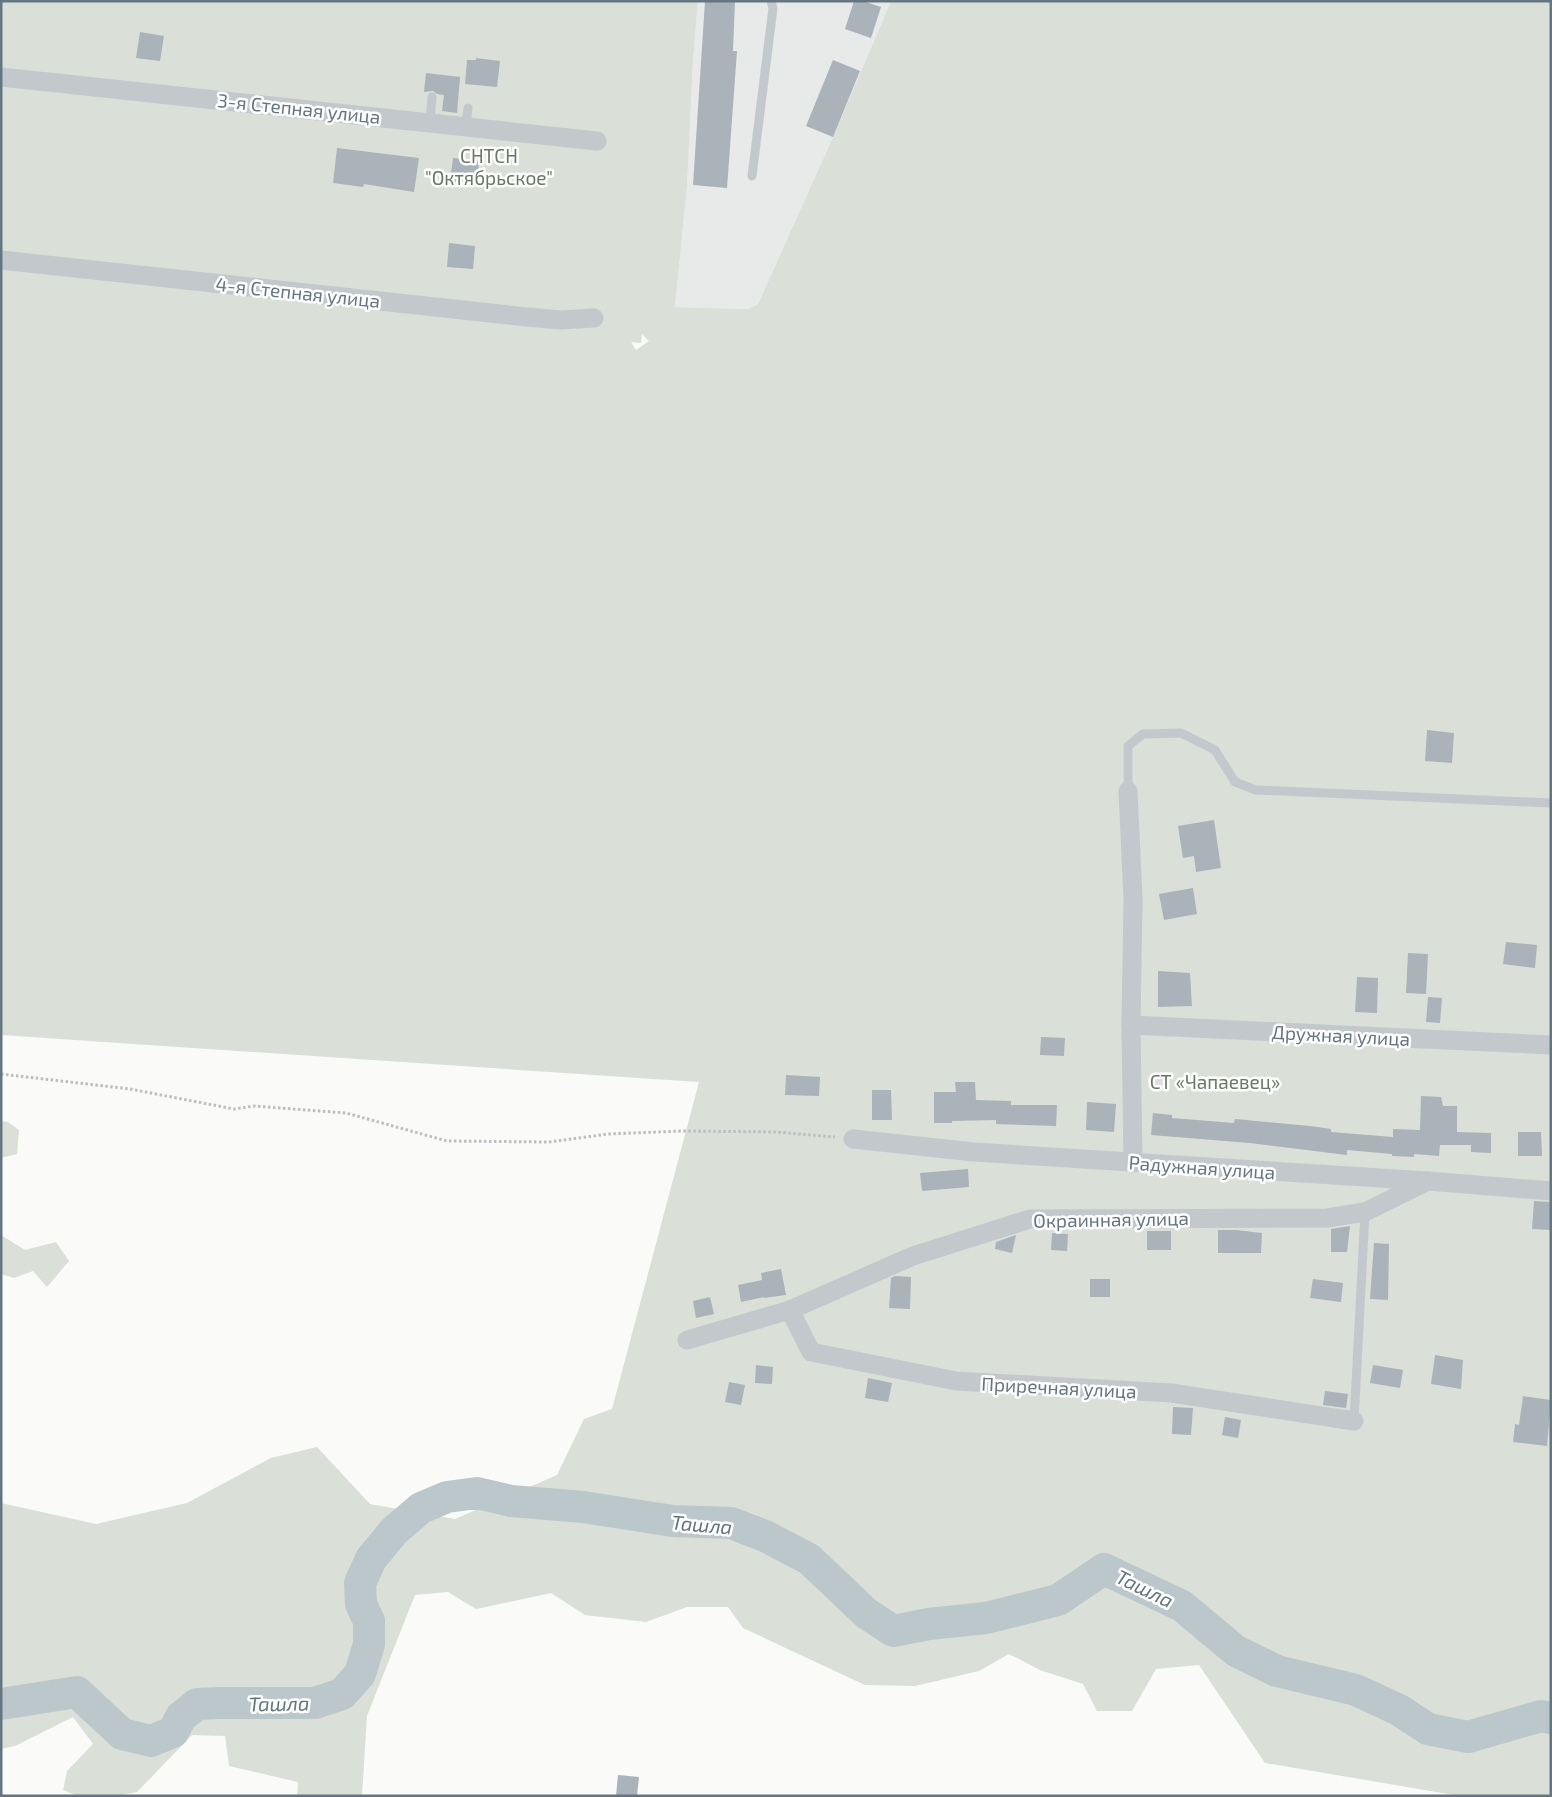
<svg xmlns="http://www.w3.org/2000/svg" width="1552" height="1797" font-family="'Exo 2',sans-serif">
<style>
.built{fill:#e8e9e9}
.green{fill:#dadfd7;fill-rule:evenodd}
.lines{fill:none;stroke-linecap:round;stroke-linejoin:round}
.river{stroke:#bbc7cb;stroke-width:32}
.building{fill:#aab3b9}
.path{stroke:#bbbfc2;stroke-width:3;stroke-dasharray:2.5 2.5;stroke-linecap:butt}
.lane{stroke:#c3c8cc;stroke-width:9}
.street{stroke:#c3c8cc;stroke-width:19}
.labels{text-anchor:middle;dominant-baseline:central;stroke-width:5;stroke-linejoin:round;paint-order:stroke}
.street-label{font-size:19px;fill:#657683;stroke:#fff}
.park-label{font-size:19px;fill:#687a64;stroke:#fff}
.water-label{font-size:20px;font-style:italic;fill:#60757c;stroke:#fff}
</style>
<rect width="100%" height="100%" fill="#fafaf8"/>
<!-- built -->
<polygon class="built" points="698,1 891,1 833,137 758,304 748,309 675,307 687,188 693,61"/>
<!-- green -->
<g class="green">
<path d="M1 1H698L693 61 687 188 675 307 748 309 758 304 833 137 891 1H1551V1796H1460L1265 1763 1199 1665 1156 1669 1132 1711H1097L1083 1684 1040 1670 1009 1654 979 1671 915 1686 865 1685 743 1628 728 1607H687L646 1622 585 1615 551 1593 476 1609 448 1592 415 1595 367 1716 362 1796H297L298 1782 229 1766 225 1736 192 1735 137 1792 117 1796H78L63 1790 67 1771 93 1744 73 1717 15 1746 1 1749V1503L96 1524 187 1503 271 1458 317 1447 370 1504 455 1519 557 1475 584 1419 612 1409 699 1082 1 1035ZM642 334 649 341 636 350 631 342 641 343Z"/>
<polygon points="1,1121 8,1122 19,1130 17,1154 1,1158"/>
<polygon points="1,1235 25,1250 56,1242 69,1261 47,1287 33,1271 14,1278 1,1274"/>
</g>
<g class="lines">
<!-- river -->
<polyline class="river" points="1,1704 77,1692 122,1734 151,1741 173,1732 181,1717 197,1704 219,1703 315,1703 342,1694 360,1674 369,1644 369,1621 361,1604 360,1583 371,1559 394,1531 421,1508 447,1497 477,1493 511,1501 583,1507 673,1521 731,1523 765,1536 809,1559 866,1613 893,1631 929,1624 986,1618 1058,1600 1104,1569 1182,1606 1236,1651 1277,1671 1356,1690 1399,1710 1428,1729 1468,1737 1541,1716 1551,1718"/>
</g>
<!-- building -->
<g class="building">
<polygon points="705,1 735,1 733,51 737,51 727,188 693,185"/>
<polygon points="854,1 863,1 881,7 871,38 845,29"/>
<polygon points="140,32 164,36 160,61 136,58"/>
<polygon points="476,58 500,61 497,87 465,84 467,60 476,60"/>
<polygon points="833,60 860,71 833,137 806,126"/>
<polygon points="426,73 460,77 457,113 442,111 444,95 437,94 433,91 424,92"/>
<polygon points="337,148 419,158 414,192 364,184 363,187 333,183"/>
<polygon points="453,158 479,161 477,184 450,182"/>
<polygon points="449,243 475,246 473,269 447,267"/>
<polygon points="1427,730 1454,733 1452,763 1425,761"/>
<polygon points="1214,820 1221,868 1196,872 1194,856 1183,858 1178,826"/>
<polygon points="1193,888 1197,914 1164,920 1159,894"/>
<polygon points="1506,942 1537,945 1535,968 1503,964"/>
<polygon points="1408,953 1428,954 1426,994 1406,993"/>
<polygon points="1158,971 1190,973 1192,1006 1158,1007"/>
<polygon points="1357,977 1378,978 1377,1013 1355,1012"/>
<polygon points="1428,997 1442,998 1440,1023 1426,1022"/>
<polygon points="1041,1037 1065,1038 1064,1056 1040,1055"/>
<polygon points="786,1075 820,1077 819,1096 785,1095"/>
<polygon points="955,1082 975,1082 976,1100 1011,1101 1011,1105 1057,1105 1056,1126 996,1124 996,1120 952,1121 952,1123 934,1123 934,1092 956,1092"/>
<polygon points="872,1090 891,1090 892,1120 872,1120"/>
<polygon points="1421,1096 1441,1097 1443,1106 1457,1106 1457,1132 1491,1133 1491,1153 1471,1152 1471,1145 1440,1145 1439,1156 1414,1154 1414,1157 1392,1156 1392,1154 1347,1150 1347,1155 1250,1143 1151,1135 1153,1113 1172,1115 1172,1118 1234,1123 1235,1119 1310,1126 1331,1129 1331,1132 1393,1137 1393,1129 1420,1130"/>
<polygon points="1087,1102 1116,1104 1114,1132 1086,1130"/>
<polygon points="1518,1132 1541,1132 1542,1156 1518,1156"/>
<polygon points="968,1169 969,1187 922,1191 920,1173"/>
<polygon points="1534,1201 1551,1202 1551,1230 1532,1229"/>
<polygon points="1350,1226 1347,1252 1331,1252 1331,1229"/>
<polygon points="1218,1230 1236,1230 1262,1233 1261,1253 1218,1253"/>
<rect x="1147" y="1231" width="24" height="19"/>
<polygon points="1052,1233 1068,1234 1067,1251 1051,1250"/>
<polygon points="1016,1235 1012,1253 995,1249 996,1242"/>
<polygon points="1374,1243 1389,1244 1388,1300 1370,1299"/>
<polygon points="781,1269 786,1295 764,1298 764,1297 741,1302 738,1285 762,1280 761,1273"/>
<polygon points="895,1276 911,1277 910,1309 889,1308 891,1278"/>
<rect x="1090" y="1279" width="20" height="18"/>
<polygon points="1313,1279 1343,1283 1341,1302 1310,1298"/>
<polygon points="710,1297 714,1314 696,1318 693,1301"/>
<polygon points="1435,1355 1463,1360 1461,1389 1431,1384"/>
<polygon points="756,1365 773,1367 772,1384 755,1383"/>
<polygon points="1373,1365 1403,1370 1400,1388 1370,1383"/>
<polygon points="868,1378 892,1383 888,1402 865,1398"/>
<polygon points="729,1382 745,1385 741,1405 725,1402"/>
<polygon points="1325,1391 1348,1394 1346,1408 1323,1405"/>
<polygon points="1523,1396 1551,1400 1547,1446 1513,1442 1515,1424 1519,1425"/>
<polygon points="1173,1407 1193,1408 1191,1435 1172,1434"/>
<polygon points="1225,1417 1241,1420 1238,1438 1222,1435"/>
<polygon points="618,1775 639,1777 637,1796 616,1796"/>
</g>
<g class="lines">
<!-- path -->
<polyline class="path" points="1,1074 130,1089 234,1109 254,1106 346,1113 447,1141 549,1142 608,1134 682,1131 776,1132 835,1137"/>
<!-- lane -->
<g class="lane">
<polyline points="430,122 432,97"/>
<polyline points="466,126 468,108"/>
<polyline points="752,176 773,8 771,1"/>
<polyline points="1128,791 1128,746 1143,734 1181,733 1215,750 1235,782 1256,790 1551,803"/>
<polyline points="1354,1421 1365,1212"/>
</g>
<!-- street -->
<g class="street">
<polyline points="1,77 597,141"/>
<polyline points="1,260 527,317 561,320 594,318"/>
<polyline points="1128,791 1133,899 1131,1025 1133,1163"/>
<polyline points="1131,1025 1551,1045"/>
<polyline points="853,1139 974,1152 1428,1181 1551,1191"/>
<polyline points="790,1310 811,1352 956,1381 1171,1393 1354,1421"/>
<polyline points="687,1340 790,1310 913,1256 1030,1219 1327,1218 1365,1212 1428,1181"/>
</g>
</g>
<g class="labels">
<!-- street labels -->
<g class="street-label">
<text transform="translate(299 108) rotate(6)">3-я Степная улица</text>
<text transform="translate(298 292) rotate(6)">4-я Степная улица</text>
<text transform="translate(1341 1035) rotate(3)">Дружная улица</text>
<text transform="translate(1202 1167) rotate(4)">Радужная улица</text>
<text transform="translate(1111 1219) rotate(-1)">Окраинная улица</text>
<text transform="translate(1059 1387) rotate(3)">Приречная улица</text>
</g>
<!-- park labels -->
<g class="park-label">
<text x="489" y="155">СНТСН<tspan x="489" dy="22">"Октябрьское"</tspan></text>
<text x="1215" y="1081">СТ «Чапаевец»</text>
</g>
<!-- water labels -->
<g class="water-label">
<text transform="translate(702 1524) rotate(5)">Ташла</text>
<text transform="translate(1145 1588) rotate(26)">Ташла</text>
<text transform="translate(279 1703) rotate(-1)">Ташла</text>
</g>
</g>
<!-- border -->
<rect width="1552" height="1797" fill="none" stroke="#657683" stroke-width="5"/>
</svg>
